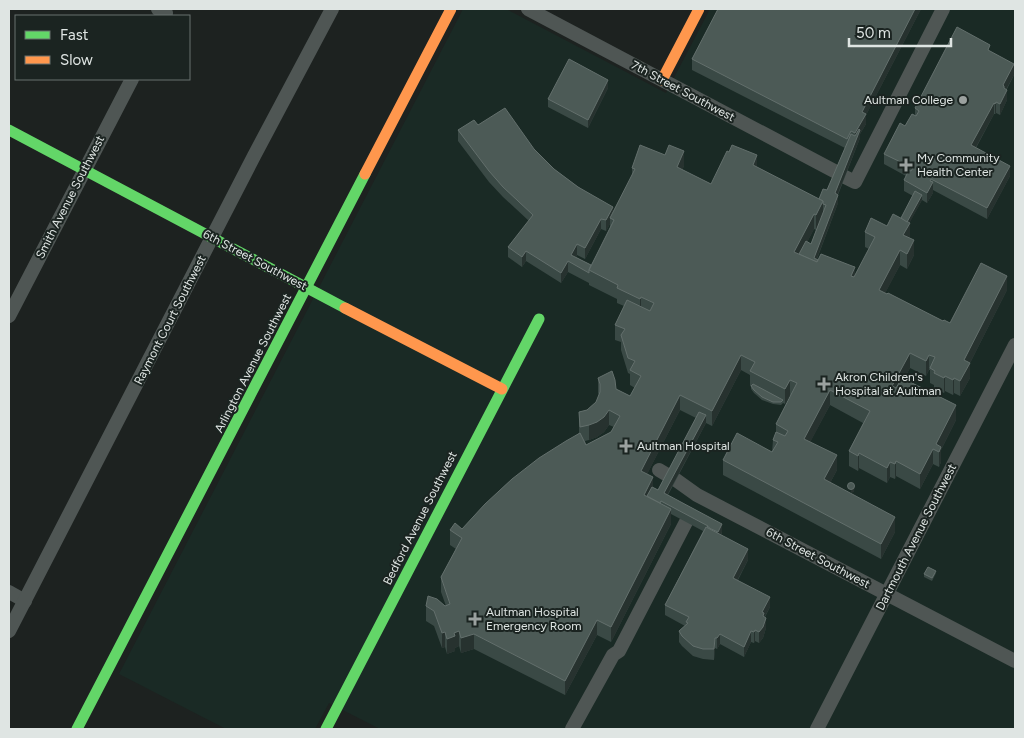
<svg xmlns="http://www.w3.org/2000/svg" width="1024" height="738" font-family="Figtree,sans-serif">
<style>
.built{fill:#1a2a25}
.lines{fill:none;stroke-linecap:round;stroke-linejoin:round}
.street{stroke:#4f5654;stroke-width:14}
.fast{stroke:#63d668;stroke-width:11}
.slow{stroke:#ff974d;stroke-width:11}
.wall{fill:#3a4945;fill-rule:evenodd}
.shaded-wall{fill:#27322f}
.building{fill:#4c5a56;stroke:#636f6c}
.poi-dot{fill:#9ba19f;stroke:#1b2421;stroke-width:2}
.labels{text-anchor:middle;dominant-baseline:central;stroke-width:4;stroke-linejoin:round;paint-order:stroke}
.street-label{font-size:12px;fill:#dfe5e3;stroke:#1b2421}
.poi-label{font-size:12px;fill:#dfe5e3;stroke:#1b2421;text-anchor:start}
</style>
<rect width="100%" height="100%" fill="#1d2220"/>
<!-- built -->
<polygon class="built" points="463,9 506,9 666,93 710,9 1015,9 1015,729 380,729 329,703 315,729 226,729 119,674"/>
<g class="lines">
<!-- street -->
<g class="street">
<polyline points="158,9 166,13"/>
<polyline points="528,9 838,173"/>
<polyline points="845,177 855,182 943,9"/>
<polyline points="9,316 132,79"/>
<polyline points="659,470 669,476"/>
<polyline points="676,480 697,495 1015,661"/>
<polyline points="9,592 25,601"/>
<polyline points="9,631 254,156 332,9"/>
<polyline points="572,729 613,655 619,651 686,522"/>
<polyline points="817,729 1015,345"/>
</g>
<!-- fast -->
<g class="fast">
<polyline points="9,130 345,308"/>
<polyline points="77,729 365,174"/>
<polyline points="326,729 539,319"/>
</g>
<!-- slow -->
<g class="slow">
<polyline points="662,80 699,9"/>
<polyline points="365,174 451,9"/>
<polyline points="345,308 502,389"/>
</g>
</g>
<!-- wall -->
<g class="wall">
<path d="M718 9H921L866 115V124L860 134V138L838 195V203L817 259 855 276 869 249 865 247V232L887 226 901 218 913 196 904 191V180L906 176 884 164V154L915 115V108L990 52 1014 75 1007 89V100L1000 115 996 113 995 114H994L976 148 1010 176 987 219 933 190V193L927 203 922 200 909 223 910 238 914 255 907 269 900 265 885 293 943 321 950 323 1007 290 970 363V378L960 396 954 393 953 395 945 391 944 393 934 388V385L930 383V370H929L926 376 910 368 904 379 956 420 941 450V462L939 467 933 464 920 489 896 476 895 479 890 477 887 483 859 468 858 471 849 466V451L863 423 830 405 810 442 837 470 830 483 895 532 881 559 723 475V460L772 452 773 440 776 434V424L791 395H790L785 404 783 403 781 405 773 404 762 400 754 393 751 389V386H750V375L741 370 712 426 706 423 668 495 722 532 721 535 748 560 738 580 770 607 765 617 766 628 763 638 759 643 755 641 754 643 751 642 744 657 720 644 717 649 715 648 714 660 703 659 693 656 682 646 679 642V631L685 626 665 615V605L703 531 671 514V524L611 642 597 635 565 695 474 649 461 653 459 646 455 648V651L447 654 445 647 442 648 434 626 426 621V606H446L441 592V577L456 549 450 545V530L462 529 579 433V412L587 410 596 402 599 395 598 393V378L616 389 630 396 635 388 630 385V374L628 373 621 350V342L615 340V325L624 306 617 303V299L589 285V283L568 272 561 283 526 261 522 267 508 257V247L529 221 503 197 489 182 458 141V130L478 125 534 149 554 169 613 212 632 176V168L684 166 682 170 711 184 757 167 819 199 827 190 845 148 692 70V59ZM610 224V229L591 265 576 257 577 255 585 259 601 229 606 231ZM817 227 811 244 807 242 814 229 816 230ZM680 410 696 418 658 490 653 487 647 474ZM609 425 614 427 611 432 586 445 585 441 589 440 597 437 604 432Z"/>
<polygon points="608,88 588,128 548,107 548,99"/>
<polygon points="936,573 932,581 924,577 924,574"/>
</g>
<!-- shaded-wall -->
<g class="shaded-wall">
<polygon points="915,9 921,9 866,115 866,124 860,134 860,138 835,201 835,193 855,143 855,133 862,112"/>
<polygon points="1014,64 1014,75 1004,93 1007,90 1007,100 1000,115 1000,104 1003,85"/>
<polygon points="608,80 608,88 588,128 588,120"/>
<polygon points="996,102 996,113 995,114 995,104"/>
<polygon points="994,103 994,114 971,156 971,145"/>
<polygon points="684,151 684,166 677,182 677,167"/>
<polygon points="757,155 757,170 753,165"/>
<polygon points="1010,166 1010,176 987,219 987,208"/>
<polygon points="931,179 931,184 933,182 933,193 927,203 927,193"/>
<polygon points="838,195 838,203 814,266 814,258"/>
<polygon points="922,195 922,200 903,235 903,229"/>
<polygon points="823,201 823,216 816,230 816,215"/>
<polygon points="613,207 613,217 610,218 610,224 606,231 606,220"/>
<polygon points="814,214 814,229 798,261 794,252"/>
<polygon points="601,219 601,229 585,259 585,248"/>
<polygon points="910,223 910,238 903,235"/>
<polygon points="914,240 914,255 907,269 907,254"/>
<polygon points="577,244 577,255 572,264 571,255"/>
<polygon points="900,250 900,265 879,305 879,290"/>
<polygon points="526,251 526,261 522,267 522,257"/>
<polygon points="568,261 568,272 561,283 561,273"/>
<polygon points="855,267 855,282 851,276"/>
<polygon points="1007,276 1007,290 970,363 970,378 960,396 960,381 964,360"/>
<polygon points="641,297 641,312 640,314 640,299"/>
<polygon points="910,353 910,368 892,401 892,386"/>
<polygon points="741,355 741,370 712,426 712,411"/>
<polygon points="929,355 929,370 926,376 926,361"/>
<polygon points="945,376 945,391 944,393 944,378"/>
<polygon points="954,378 954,393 953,395 953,380"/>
<polygon points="790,380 790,395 785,404 785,389"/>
<polygon points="830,390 830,405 804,454 804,439"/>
<polygon points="680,395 680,410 641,486 641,471"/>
<polygon points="956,405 956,420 941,450 941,462 939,467 939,452 936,444"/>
<polygon points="609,410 609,425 604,432 597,437 589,440 589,425"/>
<polygon points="706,415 706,423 664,501 664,493"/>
<polygon points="933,449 933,464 920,489 920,474"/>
<polygon points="859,453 859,468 858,471 858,456"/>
<polygon points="837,455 837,470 824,494 824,479"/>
<polygon points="896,461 896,476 895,479 895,464"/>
<polygon points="890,462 890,477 887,483 887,468"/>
<polygon points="653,477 653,492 647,504 644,495"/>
<polygon points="855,486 854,492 851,493 851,490"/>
<polygon points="671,509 671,524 611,642 611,627"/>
<polygon points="895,517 895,532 881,559 881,544"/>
<polygon points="722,524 722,532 718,540 718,532"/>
<polygon points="748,549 748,560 733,588 733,578"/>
<polygon points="770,597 770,607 764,618 766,618 766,628 763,638 759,643 759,632 762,612"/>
<polygon points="597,620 597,635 565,695 565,681"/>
<polygon points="755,630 755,641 754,643 754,632"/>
<polygon points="459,631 459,646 455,648 455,651 447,654 447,639 454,633"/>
<polygon points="751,631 751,642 744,657 744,647"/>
<polygon points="445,632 445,647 442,648 442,633"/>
<polygon points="474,634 474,649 461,653 461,638"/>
<polygon points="720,634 720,644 717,649 717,638"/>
<polygon points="715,638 715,648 714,660 714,649"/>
</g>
<!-- building -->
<g class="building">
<polygon points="718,9 915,9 862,112 866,114 855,133 851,131 847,139 692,59"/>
<polygon points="957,27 990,45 988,50 1014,64 1003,85 1004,86 1004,88 1007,90 1000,104 996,102 995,104 994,103 971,145 1010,166 987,208 931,179 930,181 933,182 927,193 904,180 909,170 911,171 913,168 884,154 900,123 905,126 912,114 916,116 919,111 915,108"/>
<polygon points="569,59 608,80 588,120 548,99"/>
<polygon points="505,108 534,149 554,169 578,187 613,207 606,220 601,219 585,248 577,244 571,255 591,265 589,270 589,273 568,261 561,273 526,251 522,257 508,247 533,215 503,187 489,171 458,130 474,120 478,125"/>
<polygon points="859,129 860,130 835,193 838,195 814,258 818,260 817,262 799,254 806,241 811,244 826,205 823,204 823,201 819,199 823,189 827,190 851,134 855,136"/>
<polygon points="640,145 665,155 669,145 684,151 677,167 711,184 727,151 729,152 732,145 757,155 753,165 823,201 816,215 814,214 794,252 817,262 821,254 852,266 855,267 851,276 854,277 875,237 865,232 871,218 887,226 893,214 910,223 903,235 914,240 907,254 900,250 879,290 887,294 888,293 943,321 944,320 950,323 981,263 1007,276 964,360 970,363 960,381 954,378 953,380 945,376 944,378 934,373 935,371 930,368 935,357 929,355 926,361 910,353 892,386 896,388 902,378 956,405 936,444 941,447 939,452 933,449 920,474 896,461 895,464 890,462 887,468 859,453 858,456 849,451 870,411 830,390 804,439 837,455 824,479 895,517 881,544 723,460 737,433 772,452 778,442 773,440 776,432 785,436 788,431 776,424 797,383 790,380 785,389 783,388 750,371 755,362 741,355 712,411 680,395 641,471 653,477 644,495 671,509 611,627 597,620 565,681 474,634 461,638 459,631 454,633 455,636 447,639 445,632 442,633 434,611 426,606 428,596 437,599 445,606 450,604 441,577 462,538 450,530 455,523 462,529 485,504 512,479 539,458 566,441 580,433 586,445 611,432 620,416 609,410 604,417 597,422 589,425 580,427 579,412 587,410 596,402 600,392 600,384 598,378 612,371 615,380 616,389 630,396 641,376 630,370 635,361 628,358 621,335 625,329 615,325 627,300 650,311 654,303 641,297 640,299 617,288 618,285 589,270 614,220 610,218 635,169 632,168"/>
<polygon points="915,191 922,195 907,222 901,218"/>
<polygon points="753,384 783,400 781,402 773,402 762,397 754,390 751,386"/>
<polygon points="699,412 706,415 664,493 722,524 718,532 709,528 709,527 707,527 708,526 661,501 660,503 647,496 652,487 658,490"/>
<circle cx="851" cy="486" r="3.5"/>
<polygon points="706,527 748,549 733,578 770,597 762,612 764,613 763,616 766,618 763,627 759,632 755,630 754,632 751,631 744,647 720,634 717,638 715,638 714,649 703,649 693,646 682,636 679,631 688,623 686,622 689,617 665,605"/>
<polygon points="928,567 936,571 932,578 924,574"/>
</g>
<!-- markers -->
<g class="poi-dot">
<circle cx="963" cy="100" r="5"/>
<path d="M903.5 157.5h5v5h5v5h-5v5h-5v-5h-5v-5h5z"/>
<path d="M821.5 376.5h5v5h5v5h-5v5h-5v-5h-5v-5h5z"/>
<path d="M623.5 438.5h5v5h5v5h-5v5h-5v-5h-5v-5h5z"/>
<path d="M472.5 611.5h5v5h5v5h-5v5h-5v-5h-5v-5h5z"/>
</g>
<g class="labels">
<!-- street labels -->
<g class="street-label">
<text transform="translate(683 91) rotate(28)">7th Street Southwest</text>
<text transform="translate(70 197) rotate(-63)">Smith Avenue Southwest</text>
<text transform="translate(255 260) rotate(28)">6th Street Southwest</text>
<text transform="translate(170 320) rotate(-63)">Raymont Court Southwest</text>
<text transform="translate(253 363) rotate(-63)">Arlington Avenue Southwest</text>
<text transform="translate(420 518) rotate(-63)">Bedford Avenue Southwest</text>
<text transform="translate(916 537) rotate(-63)">Dartmouth Avenue Southwest</text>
<text transform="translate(818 558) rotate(28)">6th Street Southwest</text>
</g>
<!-- poi labels -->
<g class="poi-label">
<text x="953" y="100" text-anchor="end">Aultman College</text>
<text x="917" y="158">My Community<tspan x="917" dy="14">Health Center</tspan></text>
<text x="835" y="377">Akron Children's<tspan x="835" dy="14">Hospital at Aultman</tspan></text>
<text x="637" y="446">Aultman Hospital</text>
<text x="486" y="612">Aultman Hospital<tspan x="486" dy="14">Emergency Room</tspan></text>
</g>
</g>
<!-- border -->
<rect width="1024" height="738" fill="none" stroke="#dfe5e3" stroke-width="20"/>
<!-- legend -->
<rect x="15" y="15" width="175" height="65" fill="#1b2421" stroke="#69716f"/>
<rect x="25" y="31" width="25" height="8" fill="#63d668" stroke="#69716f"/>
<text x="60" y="40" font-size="15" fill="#dfe5e3">Fast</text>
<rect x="25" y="56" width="25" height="8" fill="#ff974d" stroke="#69716f"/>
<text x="60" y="65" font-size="15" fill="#dfe5e3">Slow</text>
<!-- scale -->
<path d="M849 38v8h102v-8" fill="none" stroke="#dfe5e3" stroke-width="2.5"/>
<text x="856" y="38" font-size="15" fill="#dfe5e3" stroke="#1b2421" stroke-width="4" paint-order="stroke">50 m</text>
</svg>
